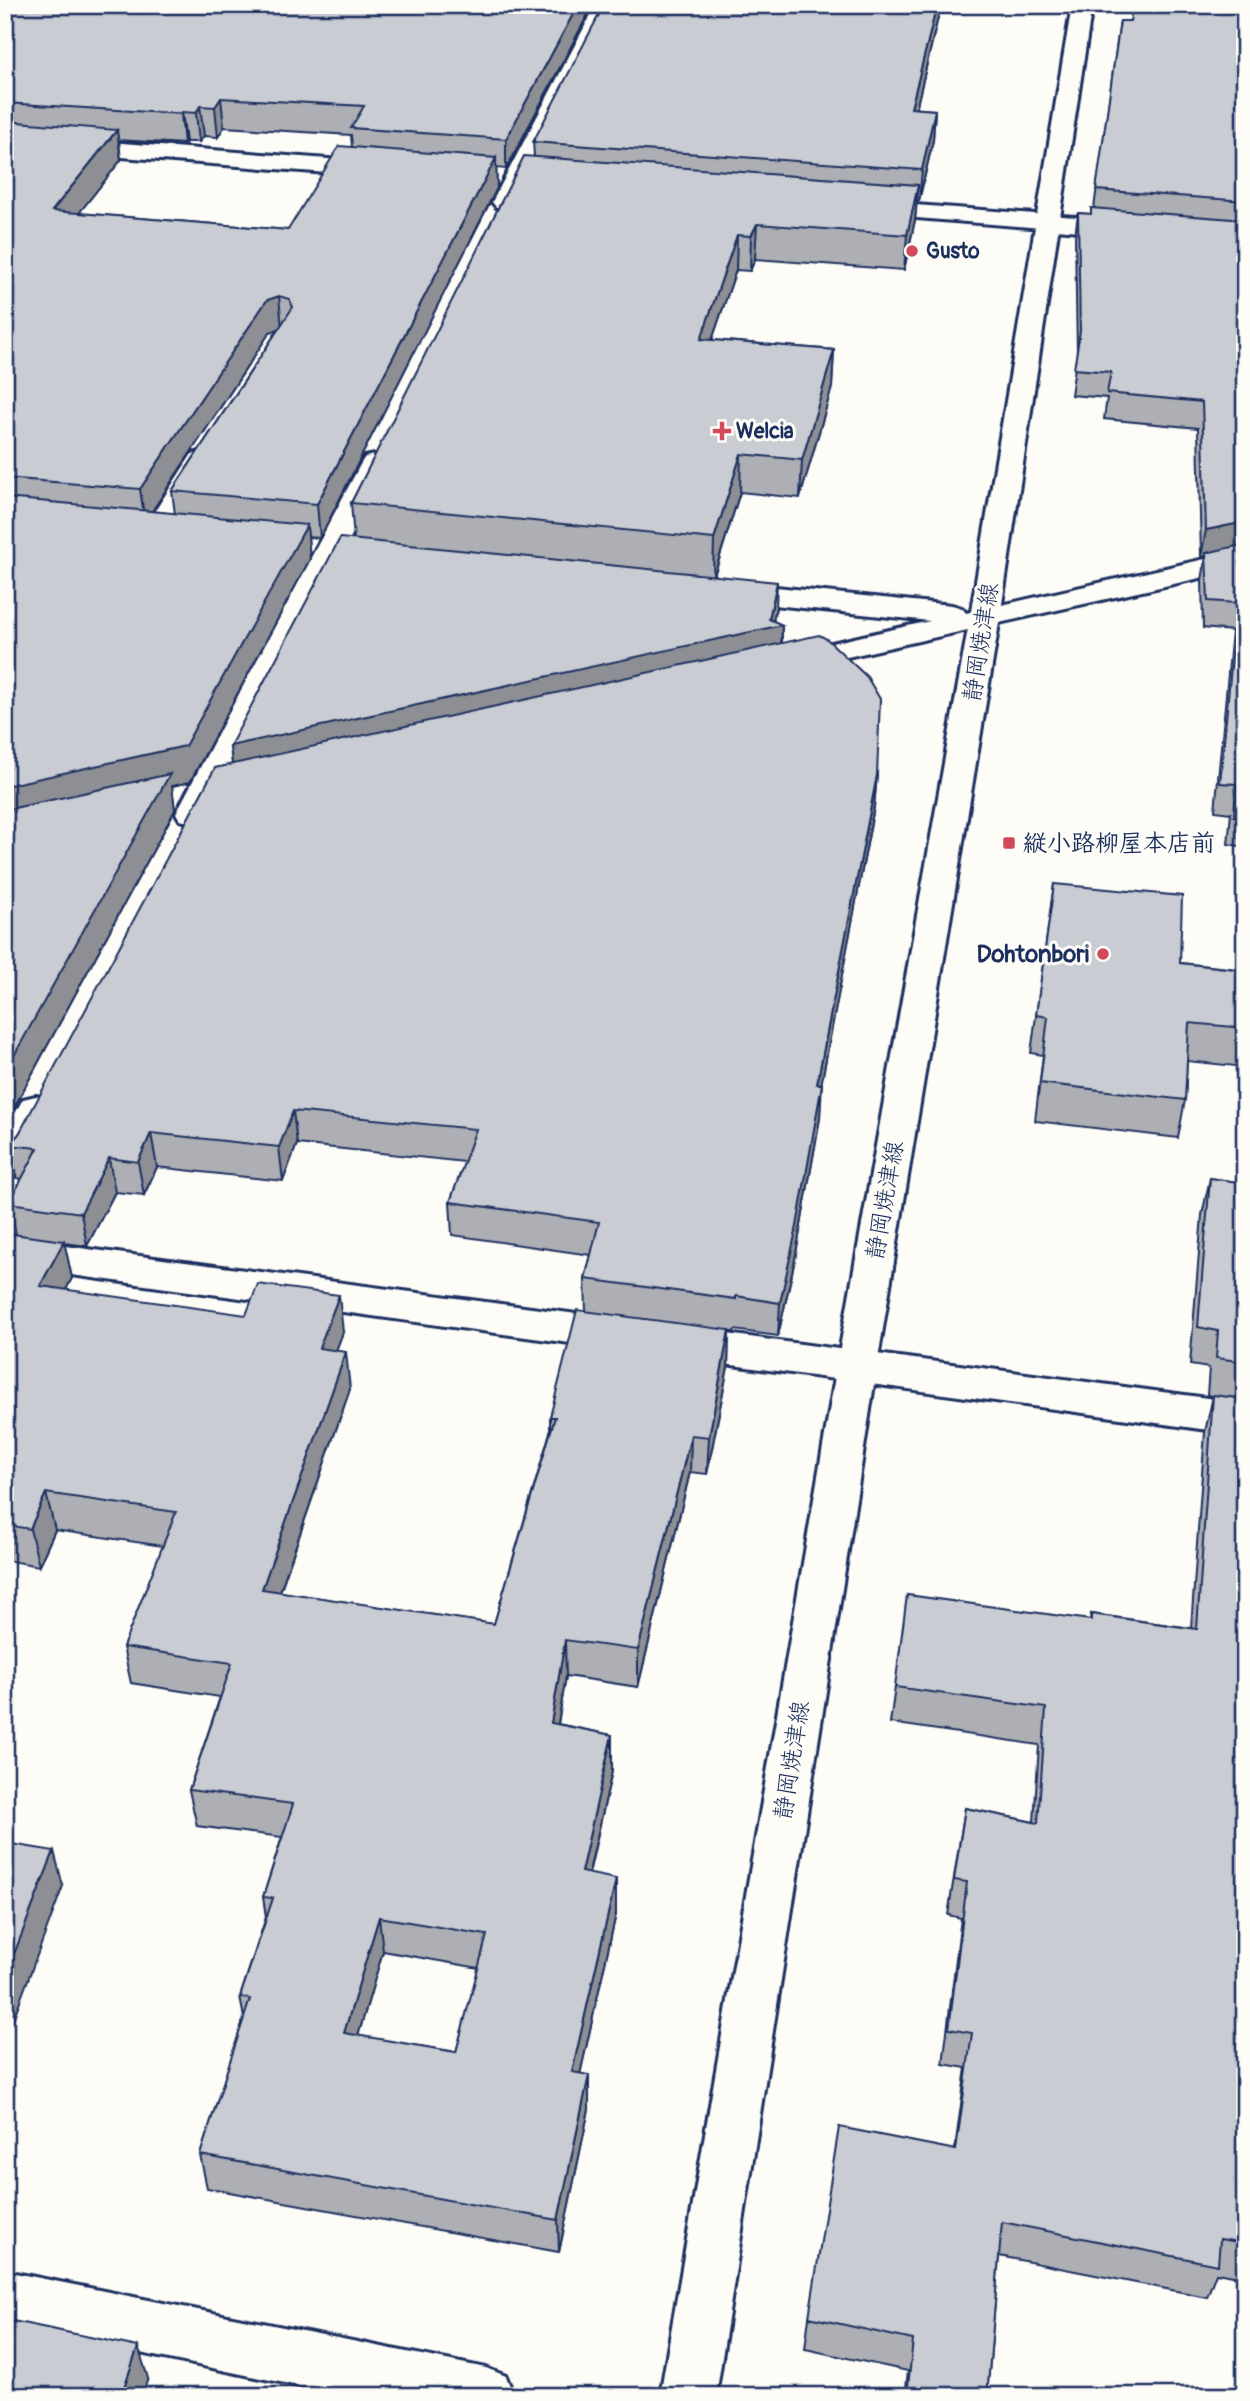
<svg xmlns="http://www.w3.org/2000/svg" width="1250" height="2401" font-family="Pangolin,'Klee One',sans-serif">
<style>
.lines{fill:none;stroke-linecap:round;stroke-linejoin:round}
.minor-casing{stroke:#1b2f5e;stroke-width:6}
.major-casing{stroke:#1b2f5e;stroke-width:6}
.minor{fill:#fdfcf7;fill-rule:evenodd}
.major{fill:#fdfcf7;fill-rule:evenodd}
.wall{fill:#adafb5;stroke:#1b2f5e;stroke-width:2;fill-rule:evenodd}
.shaded-wall{fill:#8d8f94;stroke:#1b2f5e;stroke-width:2}
.building{fill:#c9ccd3;stroke:#1b2f5e;stroke-width:2;fill-rule:evenodd}
.poi-dot{fill:#d1495b;stroke:#fdfcf7;stroke-width:2.5}
.labels{text-anchor:middle;dominant-baseline:central;stroke-width:6;stroke-linejoin:round;paint-order:stroke}
.far-poi-label{font-size:21px;font-weight:bold;fill:#1b2f5e;stroke:#fdfcf7;text-anchor:start}
.street-label{font-size:24px;fill:#1b2f5e;stroke:#fdfcf7}
.poi-label{font-size:24px;font-weight:bold;fill:#1b2f5e;stroke:#fdfcf7;text-anchor:start}
</style>
<rect width="100%" height="100%" fill="#fdfcf7"/>
<filter id="ink" filterUnits="userSpaceOnUse"><feTurbulence type="fractalNoise" baseFrequency=".0143" numOctaves="2"/><feDisplacementMap in="SourceGraphic" scale="14" xChannelSelector="R" yChannelSelector="G"/><feConvolveMatrix kernelMatrix="1 2 1 2 8 2 1 2 1" color-interpolation-filters="sRGB"/></filter>
<g filter="url(#ink)">
<g class="lines">
<defs>
<g id="minor">
<polygon points="596,5 616,5 516,202 512,207 496,207 492,202"/>
<polygon points="5,134 380,163 388,165 391,170 388,175 380,177 5,148"/>
<polygon points="862,201 1130,221 1138,223 1142,228 1138,233 1130,235 854,213 850,208 854,203"/>
<polygon points="202,452 212,454 216,460 168,534 164,540 154,543 144,540 140,534 188,460 192,454"/>
<polygon points="375,455 385,457 389,463 208,813 204,820 192,823 180,820 176,813 361,463 365,457"/>
<polygon points="1245,550 1245,568 789,670 778,667 774,661 778,655 930,621 726,600 716,597 711,591 716,585 726,582 952,605 962,608 966,613"/>
<polygon points="36,1096 49,1099 55,1108 18,1175 5,1179 5,1131 23,1099"/>
<polygon points="5,1238 1245,1403 1245,1435 5,1266"/>
<polygon points="5,2271 486,2368 506,2376 514,2396 347,2396 5,2325"/>
</g>
<polygon id="major" points="1072,5 1092,5 1000,617 877,1365 716,2396 660,2396 837,1365 970,617"/>
</defs>
<!-- minor casing -->
<use href="#minor" class="minor-casing"/>
<!-- major casing -->
<use href="#major" class="major-casing"/>
<!-- minor -->
<use href="#minor" class="minor"/>
<!-- major -->
<use href="#major" class="major"/>
</g>
<!-- wall -->
<g class="wall">
<path d="M5 5H593L506 169 496 168 497 188 320 538 308 537 310 559 190 782 172 786 175 810 5 1124ZM224 127 351 135 352 147 288 230 79 213 121 160 119 140 184 144 186 142H199L204 136 218 137ZM279 328 172 491 175 514 152 511 270 332Z"/>
<path d="M941 5 916 109 935 110 933 140 919 201H917L915 220 904 270 755 259 750 271 736 270 712 340 834 350 832 387 800 498 740 492 714 576 776 607 773 621 782 625V643L877 775 874 807 821 1084 820 1118 795 1259 778 1336 735 1330 734 1332H729L728 1367 707 1474 690 1472 638 1687 566 1676 558 1724 612 1735V1771L589 1874 616 1914 580 2074 589 2109 559 2252 207 2188 200 2155 244 2018 240 1997 266 1917 263 1897 282 1837 197 1826 189 1790 220 1697 131 1683 123 1647 163 1546 55 1530 39 1566 5 1560V1233L16 1234 9 1203 22 1179 17 1178 9 1145 19 1134 232 764 230 746 354 539 351 503 534 156 533 142ZM297 1144 465 1162 450 1202 452 1235 591 1255 585 1279 586 1311 550 1417V1432L494 1624 280 1592 350 1389 336 1350 343 1332 65 1290 72 1278 64 1243 87 1246 115 1192 144 1195 157 1167 283 1181ZM383 1951 479 1968 456 2052 358 2036Z"/>
<polygon points="1245,5 1245,847 1228,844 1231,813 1215,811 1232,631 1203,628 1202,580 1206,556 1201,557 1198,428 1104,419 1107,398 1071,395 1077,353 1075,237 1078,213 1091,214 1094,208 1120,21 1130,21"/>
<polygon points="1054,884 1180,963 1245,970 1245,1067 1187,1061 1185,1100 1178,1138 1035,1121 1043,1055 1031,1053"/>
<polygon points="1210,1178 1245,1183 1245,2278 1216,2273 1207,2297 999,2256 987,2396 905,2396 908,2371 805,2349 809,2317 955,2149 966,2068 943,2064 961,1918 948,1915 965,1808 1034,1822 1039,1745 890,1723 895,1687 1090,1620 1091,1614 1191,1628 1205,1432 1213,1396 1207,1395 1209,1368 1190,1365 1202,1215"/>
</g>
<!-- shaded-wall -->
<g class="shaded-wall">
<polygon points="578,5 593,5 506,169 506,139"/>
<polygon points="937,5 941,5 909,138 911,108"/>
<polygon points="221,98 224,127 218,137 215,107"/>
<polygon points="200,106 204,136 199,142 196,113"/>
<polygon points="935,110 933,140 919,201 922,170"/>
<polygon points="182,112 186,142 184,144 181,114"/>
<polygon points="117,130 121,160 56,242 52,211"/>
<polygon points="496,158 497,188 320,538 317,504"/>
<polygon points="918,185 915,220 904,270 907,235"/>
<polygon points="757,224 755,259 750,271 751,236"/>
<polygon points="737,235 736,270 700,375 701,339"/>
<polygon points="279,296 282,328 270,332 145,522 140,489 267,300"/>
<polygon points="834,350 832,387 800,498 802,460"/>
<polygon points="741,454 740,492 713,578 714,539"/>
<polygon points="1245,522 1244,547 1201,557 1206,530"/>
<polygon points="307,525 310,559 190,782 172,786 175,810 5,1124 5,786"/>
<polygon points="777,582 776,607 772,627 782,625 781,650 233,772 230,746 769,619"/>
<polygon points="877,775 874,807 815,1117 817,1084"/>
<polygon points="822,1084 820,1118 795,1259 778,1336 780,1303"/>
<polygon points="293,1111 297,1144 283,1181 279,1147"/>
<polygon points="151,1133 157,1167 144,1195 138,1162"/>
<polygon points="109,1158 115,1192 87,1246 81,1213"/>
<polygon points="64,1241 72,1278 49,1323 40,1286"/>
<polygon points="339,1295 343,1332 323,1385 319,1348"/>
<polygon points="729,1330 728,1367 707,1474 709,1437"/>
<polygon points="346,1352 350,1389 268,1626 262,1589"/>
<polygon points="691,1435 690,1472 638,1687 638,1650"/>
<polygon points="46,1493 55,1530 39,1566 30,1529"/>
<polygon points="565,1640 566,1676 552,1758 551,1723"/>
<polygon points="612,1735 612,1771 581,1907 581,1872"/>
<polygon points="54,1851 63,1886 5,2041 5,1977"/>
<polygon points="616,1879 616,1914 573,2106 572,2072"/>
<polygon points="379,1917 383,1951 349,2067 344,2033"/>
<polygon points="589,2075 589,2109 559,2252 558,2220"/>
<polygon points="138,2347 148,2378 142,2396 123,2390"/>
</g>
<!-- building -->
<g class="building">
<polygon points="5,5 578,5 506,139 351,128 364,106 221,98 215,107 200,106 196,113 182,112 181,114 5,103"/>
<polygon points="604,5 937,5 911,108 935,110 922,170 533,142"/>
<polygon points="1133,5 1245,5 1245,201 1096,190 1120,21 1130,21"/>
<polygon points="5,121 117,130 52,211 288,230 339,146 496,158 317,504 172,491 293,307 289,299 279,296 267,300 140,489 5,478"/>
<polygon points="524,156 918,185 907,235 757,224 751,236 737,235 701,339 834,350 802,460 741,454 714,539 351,503"/>
<polygon points="1091,208 1245,220 1245,522 1206,530 1202,402 1107,393 1111,372 1074,369 1080,331 1078,213 1091,214"/>
<polygon points="5,498 307,525 185,746 5,786"/>
<polygon points="340,538 777,582 769,619 782,625 230,746"/>
<polygon points="1245,544 1245,817 1234,816 1236,784 1220,783 1237,603 1208,601 1206,553"/>
<polygon points="819,635 827,639 867,677 880,699 877,775 817,1084 822,1084 797,1226 780,1303 736,1296 736,1299 585,1279 599,1222 450,1202 476,1129 293,1111 279,1147 151,1133 138,1162 109,1158 81,1213 9,1203 38,1148 9,1145 19,1134 215,768"/>
<polygon points="170,774 5,1072 5,810"/>
<polygon points="1054,884 1182,896 1180,963 1245,970 1245,1028 1189,1023 1185,1100 1040,1083 1048,1017 1036,1015"/>
<polygon points="1210,1178 1245,1183 1245,1362 1216,1358 1218,1331 1198,1327"/>
<path d="M5 1233 64 1241 40 1286 246 1315 258 1284 339 1295 319 1348 346 1352 262 1589 494 1624 555 1417H550L577 1310 729 1330 709 1437 691 1435 638 1650 565 1640 551 1723 612 1735 581 1872 616 1879 572 2072 589 2075 558 2220 200 2155 250 1999 240 1997 273 1898 263 1897 293 1804 189 1790 232 1663 123 1647 176 1512 46 1493 30 1529 5 1525ZM379 1917 487 1935 456 2052 344 2033Z"/>
<polygon points="1213,1395 1245,1399 1245,2243 1220,2239 1218,2265 1002,2222 987,2396 907,2396 913,2340 809,2317 839,2127 956,2150 972,2033 949,2029 967,1882 954,1880 965,1808 1038,1823 1046,1708 895,1687 907,1595 1091,1620 1091,1614 1197,1629"/>
<polygon points="5,1843 54,1851 5,1977"/>
<polygon points="8,2320 138,2347 123,2390 151,2396 5,2396 5,2328"/>
</g>
</g>
<!-- markers -->
<g class="poi-dot">
<circle cx="912" cy="251" r="7"/>
<path d="M718.5 420.5h7v7h7v7h-7v7h-7v-7h-7v-7h7z"/>
<rect x="1002" y="836" width="14" height="14" rx="3.5"/>
<circle cx="1103" cy="954" r="7"/>
</g>
<g class="labels">
<!-- far-poi labels -->
<g class="far-poi-label">
<text x="926" y="251">Gusto</text>
<text x="736" y="431">Welcia</text>
</g>
<!-- street labels -->
<g class="street-label">
<text transform="translate(981 642) rotate(-81)">静岡焼津線</text>
<text transform="translate(885 1200) rotate(-80)">静岡焼津線</text>
<text transform="translate(792 1760) rotate(-81)">静岡焼津線</text>
</g>
<!-- poi labels -->
<g class="poi-label">
<text x="1023" y="843">縦小路柳屋本店前</text>
<text x="1089" y="954" text-anchor="end">Dohtonbori</text>
</g>
</g>
<!-- margin -->
<rect width="1250" height="2401" fill="none" stroke="#fdfcf7" stroke-width="28"/>
<rect x="14" y="14" width="1222" height="2373" fill="none" stroke="#1b2f5e" stroke-width="2.5" filter="url(#ink)"/>
</svg>
